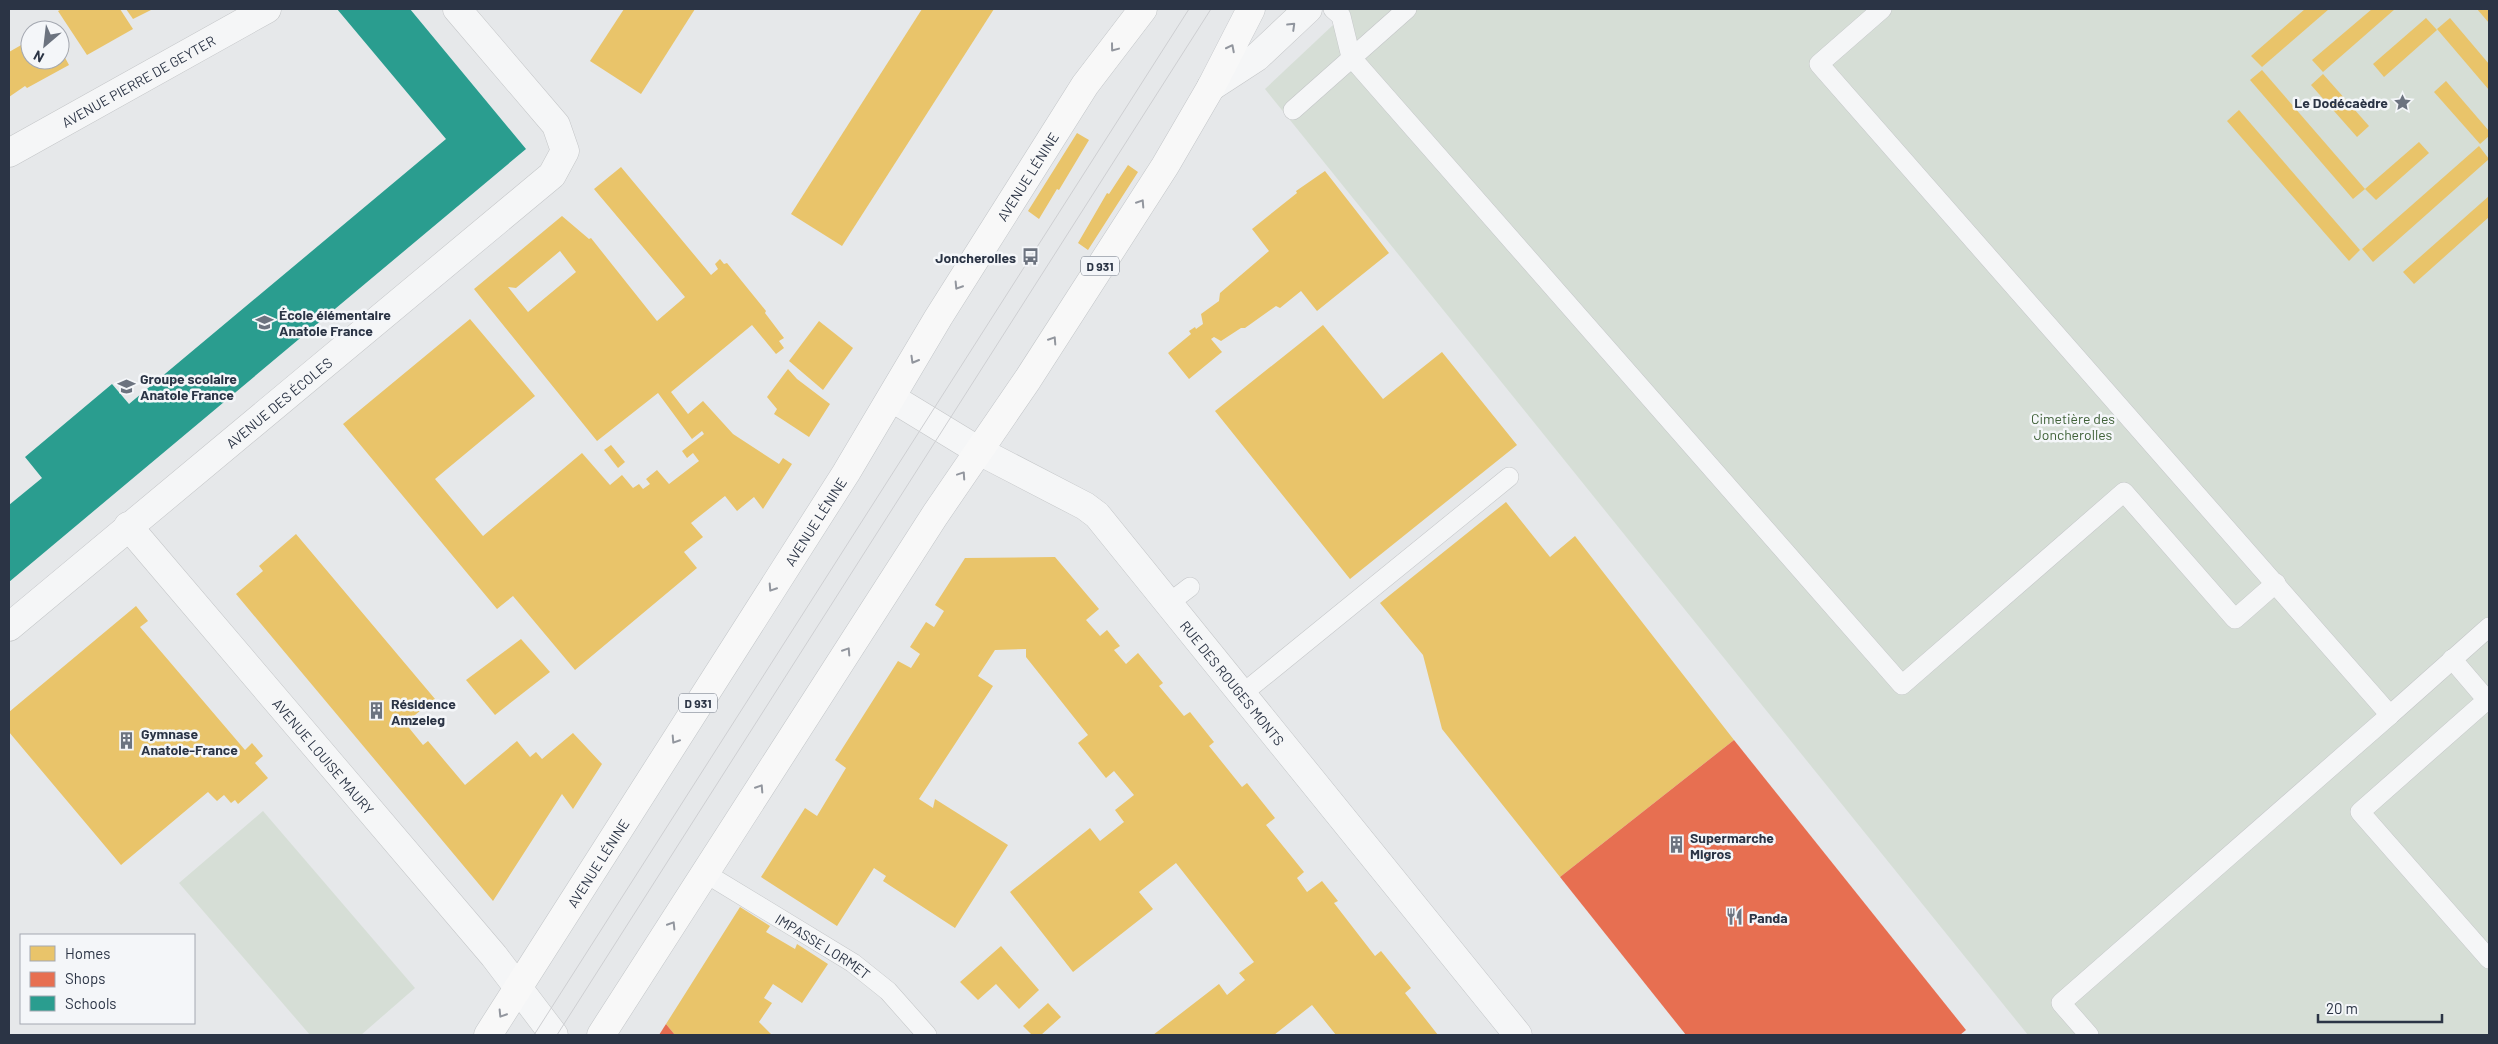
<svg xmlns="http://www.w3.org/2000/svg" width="2498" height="1044" font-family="Barlow,sans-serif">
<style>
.green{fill:#d6ded6}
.homes{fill:#e9c46a;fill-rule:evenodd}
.shops{fill:#e76f51}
.schools{fill:#2a9d8f}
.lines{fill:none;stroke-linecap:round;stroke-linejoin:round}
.lane-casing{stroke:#c4c6c8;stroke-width:20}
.street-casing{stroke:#c4c6c8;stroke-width:29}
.primary-casing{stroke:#c2c5c8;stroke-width:29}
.lane{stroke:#f5f6f7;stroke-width:19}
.street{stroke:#f5f6f7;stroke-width:28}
.primary{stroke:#f8f8f8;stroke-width:28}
.tram{stroke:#cecfd2;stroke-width:1}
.oneway{stroke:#90959e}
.oneway2{stroke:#92969e}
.labels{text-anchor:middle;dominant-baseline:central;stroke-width:5;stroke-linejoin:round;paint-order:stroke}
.shield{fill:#f4f6f9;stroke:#676e7b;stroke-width:1}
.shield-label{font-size:12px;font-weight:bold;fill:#2b3445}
.street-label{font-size:14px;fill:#2b3445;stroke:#f4f6f9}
.poi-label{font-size:14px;font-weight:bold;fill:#2b3445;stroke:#f4f6f9;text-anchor:start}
.park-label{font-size:14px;fill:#3f6138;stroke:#f4f6f9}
</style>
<rect width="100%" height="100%" fill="#e6e8ea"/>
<!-- green -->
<g class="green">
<polygon points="1350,9 2489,9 2489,1035 2028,1035 1265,89"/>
<polygon points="263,811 415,988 361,1035 310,1035 179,883"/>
</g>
<!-- homes -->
<g class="homes">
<polygon points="62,9 120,9 133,29 87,55 58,11"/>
<polygon points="126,9 153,9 133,19"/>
<polygon points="624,9 695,9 641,94 590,61"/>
<polygon points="922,9 994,9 842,246 791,214"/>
<polygon points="2305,9 2329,9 2262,67 2251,56"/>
<polygon points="2372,9 2395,9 2323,72 2312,60"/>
<polygon points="2477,9 2489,9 2489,23"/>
<polygon points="2426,18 2437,30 2384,77 2373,64"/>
<polygon points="2450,18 2489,64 2489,90 2437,29"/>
<polygon points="60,35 69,51 63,54 69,65 27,88 25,86 9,97 9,52 30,40 30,60 60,60"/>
<polygon points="2262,70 2365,189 2353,199 2250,80"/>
<polygon points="2323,74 2369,126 2357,137 2311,85"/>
<polygon points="2446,81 2489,131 2489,136 2480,144 2434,92"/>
<polygon points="2239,110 2360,250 2349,261 2227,121"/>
<polygon points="1077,133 1089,140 1059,190 1057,189 1039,219 1028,211"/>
<polygon points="2419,142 2429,153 2376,200 2365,189"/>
<polygon points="2479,146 2489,159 2373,262 2362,249"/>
<polygon points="1128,165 1138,172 1088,250 1078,243 1107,193 1109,194"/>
<path d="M621 167 711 275 718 269 715 264 720 259 724 264 727 263 766 311 765 313 784 338 779 341 784 348 776 354 752 325 671 392 688 414 703 401 733 434 779 464 783 458 792 464 763 509 754 497 737 511 725 496 691 523 703 537 684 552 697 568 575 670 513 596 497 609 343 424 470 319 535 396 435 479 483 536 582 453 610 485 622 475 633 488 639 484 643 489 650 484 646 479 657 470 669 484 699 461 693 453 687 458 682 451 704 434 702 431 692 439 658 393 597 441 474 289 562 216 589 239 591 238 657 321 685 297 594 189ZM560 251 576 272 528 312 508 287 516 288Z"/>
<polygon points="1325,171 1389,253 1317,311 1301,291 1280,308 1276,306 1245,328 1241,328 1221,341 1214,337 1211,339 1222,352 1189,379 1168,353 1191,334 1189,331 1195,327 1196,329 1203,324 1201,314 1219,301 1220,293 1269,251 1252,229 1297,193 1296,191"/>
<polygon points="2489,196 2489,217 2414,284 2403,272"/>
<polygon points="819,321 853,348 823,390 789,361"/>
<polygon points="1323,325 1383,399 1442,352 1517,445 1350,579 1215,411"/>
<polygon points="788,369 797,379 830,404 809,437 774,414 777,409 767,397"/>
<polygon points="611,445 625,462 618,468 604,450"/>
<polygon points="1506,502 1550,557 1575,536 1734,740 1560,877 1442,729 1423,655 1380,603"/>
<polygon points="296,534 435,699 405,723 423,745 428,741 465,785 517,741 530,757 536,752 542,759 573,733 602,764 573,809 562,794 493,901 236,594 263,571 259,566"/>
<polygon points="1055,557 1099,609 1086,620 1100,636 1107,630 1120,646 1114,650 1126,664 1138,653 1163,683 1159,686 1184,716 1190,712 1214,742 1209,746 1242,787 1247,783 1275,818 1266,825 1304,872 1297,878 1307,892 1322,881 1338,901 1334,903 1375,956 1381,951 1411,988 1405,993 1438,1035 1336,1035 1312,1005 1274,1035 1153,1035 1219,984 1227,995 1245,980 1239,973 1254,962 1176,863 1139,892 1153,909 1073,972 1010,892 1090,828 1100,841 1124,822 1115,810 1134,795 1114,771 1106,778 1078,743 1088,735 1026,657 1026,649 995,650 978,676 993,686 919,799 933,808 935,799 1008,845 955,928 883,881 886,876 874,868 837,926 761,877 805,808 817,816 846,768 835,760 898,661 911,668 920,654 910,647 926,622 934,627 944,611 935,605 965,558"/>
<polygon points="136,606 148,621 140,627 245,750 252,743 263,756 255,763 268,778 238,804 235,800 231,803 224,795 217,801 208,792 121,865 9,732 9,712"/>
<polygon points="521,639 550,672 495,715 466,680"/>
<polygon points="740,907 770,926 766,932 795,949 797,944 828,964 802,1003 773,984 764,998 772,1003 759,1022 772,1035 675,1035 666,1024"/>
<polygon points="1001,946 1039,990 1019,1009 996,984 978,1000 960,982"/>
<polygon points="1048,1003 1061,1017 1041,1035 1032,1035 1023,1026"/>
</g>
<!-- shops -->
<g class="shops">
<polygon points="1734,740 1966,1030 1960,1035 1686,1035 1560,877"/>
<polygon points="666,1024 675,1035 659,1035"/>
</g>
<!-- schools -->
<polygon class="schools" points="337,9 410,9 526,149 9,582 9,505 42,478 25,457 112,384 129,404 446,139"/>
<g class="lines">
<defs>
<g id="lane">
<polyline points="1333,9 1341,16 1351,57 1902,685 2124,492 2235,619 2276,583"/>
<polyline points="1882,9 1819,64 2390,715 2489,627"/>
<polyline points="1293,110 1407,9"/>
<polyline points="1169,603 1190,587"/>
<polyline points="2452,659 2487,700 2360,812 2489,959"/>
<polyline points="1242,694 1509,477"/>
<path id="s1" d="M705 873 853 963 888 991 927 1035"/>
<polyline points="2089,1035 2061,1003 2390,715"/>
</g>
<g id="street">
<polyline points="1211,87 1257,57 1308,9"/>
<path id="s2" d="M9 153 267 9"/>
<path id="s3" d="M892 398 979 451 1085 506 1097 515 1518 1035"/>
<path id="s4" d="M128 526 494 956 554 1035"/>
<path id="s5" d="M9 627 552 175 565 151 556 125 457 9"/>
</g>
<g id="primary">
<path id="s6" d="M488 1035 846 473 938 318 1085 85 1143 9"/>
<polyline points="601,1035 935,515 1028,379 1165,166 1211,87 1251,9"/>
</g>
</defs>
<!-- lane casing -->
<use href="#lane" class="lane-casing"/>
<!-- street casing -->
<use href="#street" class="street-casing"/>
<!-- primary casing -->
<use href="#primary" class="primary-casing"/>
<!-- lane -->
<use href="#lane" class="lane"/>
<!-- street -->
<use href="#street" class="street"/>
<!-- primary -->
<use href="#primary" class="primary"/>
<!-- tram -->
<g class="tram">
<polyline points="534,1035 1189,9"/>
<polyline points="557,1035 1211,9"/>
</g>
</g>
<!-- one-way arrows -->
<defs><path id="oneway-chevron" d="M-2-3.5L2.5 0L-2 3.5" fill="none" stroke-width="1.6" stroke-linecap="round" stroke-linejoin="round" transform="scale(1.25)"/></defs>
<use class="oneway" href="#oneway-chevron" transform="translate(1292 26) rotate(-44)"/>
<g class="oneway2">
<use href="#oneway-chevron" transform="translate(1114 48) rotate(127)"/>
<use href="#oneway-chevron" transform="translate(1231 48) rotate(-63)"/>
<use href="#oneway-chevron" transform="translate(1141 203) rotate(-57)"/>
<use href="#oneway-chevron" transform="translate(958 286) rotate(122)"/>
<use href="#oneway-chevron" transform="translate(1053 340) rotate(-57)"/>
<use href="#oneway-chevron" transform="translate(914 360) rotate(120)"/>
<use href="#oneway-chevron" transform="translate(962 475) rotate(-56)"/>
<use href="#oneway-chevron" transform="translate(772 588) rotate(123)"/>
<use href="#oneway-chevron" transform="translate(847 651) rotate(-57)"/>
<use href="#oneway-chevron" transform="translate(675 740) rotate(123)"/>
<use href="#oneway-chevron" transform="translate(760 788) rotate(-57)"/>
<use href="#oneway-chevron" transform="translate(672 925) rotate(-58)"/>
<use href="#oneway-chevron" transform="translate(502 1014) rotate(122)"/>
</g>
<!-- icons -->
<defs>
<symbol id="sight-bare" viewBox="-9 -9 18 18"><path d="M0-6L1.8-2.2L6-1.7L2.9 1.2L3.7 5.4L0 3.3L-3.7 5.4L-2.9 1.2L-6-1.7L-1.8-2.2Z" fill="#6c737f" stroke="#f4f6f9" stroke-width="2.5" paint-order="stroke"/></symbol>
<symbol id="bus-bare" viewBox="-9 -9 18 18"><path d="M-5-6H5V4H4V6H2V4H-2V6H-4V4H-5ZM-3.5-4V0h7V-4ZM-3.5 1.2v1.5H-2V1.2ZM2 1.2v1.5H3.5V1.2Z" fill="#6c737f" stroke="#f4f6f9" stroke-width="2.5" paint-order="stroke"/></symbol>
<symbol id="school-bare" viewBox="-9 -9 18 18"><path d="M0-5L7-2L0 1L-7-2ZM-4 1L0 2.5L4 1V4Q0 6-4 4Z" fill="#6c737f" stroke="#f4f6f9" stroke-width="2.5" paint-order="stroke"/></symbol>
<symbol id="building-bare" viewBox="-9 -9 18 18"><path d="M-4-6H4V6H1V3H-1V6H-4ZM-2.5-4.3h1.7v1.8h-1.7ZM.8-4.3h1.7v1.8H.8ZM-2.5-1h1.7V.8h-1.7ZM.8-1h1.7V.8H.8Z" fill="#6c737f" stroke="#f4f6f9" stroke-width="2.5" paint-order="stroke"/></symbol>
<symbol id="restaurant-bare" viewBox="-9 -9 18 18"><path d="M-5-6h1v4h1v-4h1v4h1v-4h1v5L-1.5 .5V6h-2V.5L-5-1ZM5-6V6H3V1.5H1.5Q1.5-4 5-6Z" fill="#6c737f" stroke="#f4f6f9" stroke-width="2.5" paint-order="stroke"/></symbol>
</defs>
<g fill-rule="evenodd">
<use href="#sight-bare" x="2390" y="90" width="25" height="25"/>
<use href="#bus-bare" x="1018" y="244" width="25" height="25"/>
<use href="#school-bare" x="252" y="310" width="25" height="25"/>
<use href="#school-bare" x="114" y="374" width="25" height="25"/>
<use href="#building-bare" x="364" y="698" width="25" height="25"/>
<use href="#building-bare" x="114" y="728" width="25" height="25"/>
<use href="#building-bare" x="1664" y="832" width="25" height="25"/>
<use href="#restaurant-bare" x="1722" y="904" width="25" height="25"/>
</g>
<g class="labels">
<!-- shield labels -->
<g class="shield">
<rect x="1081" y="256.5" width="38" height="19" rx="4"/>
<rect x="679" y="693.5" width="38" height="19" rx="4"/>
</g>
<g class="shield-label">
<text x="1100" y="266">D 931</text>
<text x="698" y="703">D 931</text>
</g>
<!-- street labels -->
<g class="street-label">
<text stroke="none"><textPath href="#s2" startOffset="148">AVENUE PIERRE DE GEYTER</textPath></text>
<text stroke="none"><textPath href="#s6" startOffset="1014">AVENUE LÉNINE</textPath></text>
<text stroke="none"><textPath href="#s5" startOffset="351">AVENUE DES ÉCOLES</textPath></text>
<text stroke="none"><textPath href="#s6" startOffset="609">AVENUE LÉNINE</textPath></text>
<text stroke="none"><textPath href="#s3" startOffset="452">RUE DES ROUGES MONTS</textPath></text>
<text stroke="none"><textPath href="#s4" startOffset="302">AVENUE LOUISE MAURY</textPath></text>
<text stroke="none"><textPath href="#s6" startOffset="204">AVENUE LÉNINE</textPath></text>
<text stroke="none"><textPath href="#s1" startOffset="139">IMPASSE LORMET</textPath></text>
</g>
<!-- poi labels -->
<g class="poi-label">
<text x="2388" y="102" text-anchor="end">Le Dodécaèdre</text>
<text x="1016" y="257" text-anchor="end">Joncherolles</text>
<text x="279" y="314">École élémentaire<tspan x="279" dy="16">Anatole France</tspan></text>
<text x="140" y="378">Groupe scolaire<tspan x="140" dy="16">Anatole France</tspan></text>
<text x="391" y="703">Résidence<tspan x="391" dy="16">Amzeleg</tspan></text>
<text x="141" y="733">Gymnase<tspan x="141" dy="16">Anatole-France</tspan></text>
<text x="1690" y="837">Supermarche<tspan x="1690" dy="16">Migros</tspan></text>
<text x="1749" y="917">Panda</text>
</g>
<!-- park labels -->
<g class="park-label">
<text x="2073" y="418">Cimetière des<tspan x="2073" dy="16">Joncherolles</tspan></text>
</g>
</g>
<!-- border -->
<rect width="2498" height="1044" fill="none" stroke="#2b3445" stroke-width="20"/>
<!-- legend -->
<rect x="20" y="934" width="175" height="90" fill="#f4f6f9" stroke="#a4a8b1"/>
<rect x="30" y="946" width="25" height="15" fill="#e9c46a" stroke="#a4a8b1"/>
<text x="65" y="959" font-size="15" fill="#2b3445">Homes</text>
<rect x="30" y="972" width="25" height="15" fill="#e76f51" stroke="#a4a8b1"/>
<text x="65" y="984" font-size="15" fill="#2b3445">Shops</text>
<rect x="30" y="996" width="25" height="15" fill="#2a9d8f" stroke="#a4a8b1"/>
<text x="65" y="1009" font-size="15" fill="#2b3445">Schools</text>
<!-- north arrow -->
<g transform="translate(45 45) rotate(208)"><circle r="24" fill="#f4f6f9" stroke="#a4a8b1"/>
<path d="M0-4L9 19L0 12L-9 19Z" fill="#6c737f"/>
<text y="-8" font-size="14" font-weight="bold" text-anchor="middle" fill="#2b3445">N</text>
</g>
<!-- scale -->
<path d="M2318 1014v8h124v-8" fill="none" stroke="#2b3445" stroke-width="2.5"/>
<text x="2326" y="1014" font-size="15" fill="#2b3445" stroke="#f4f6f9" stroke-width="4" paint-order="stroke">20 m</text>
</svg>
